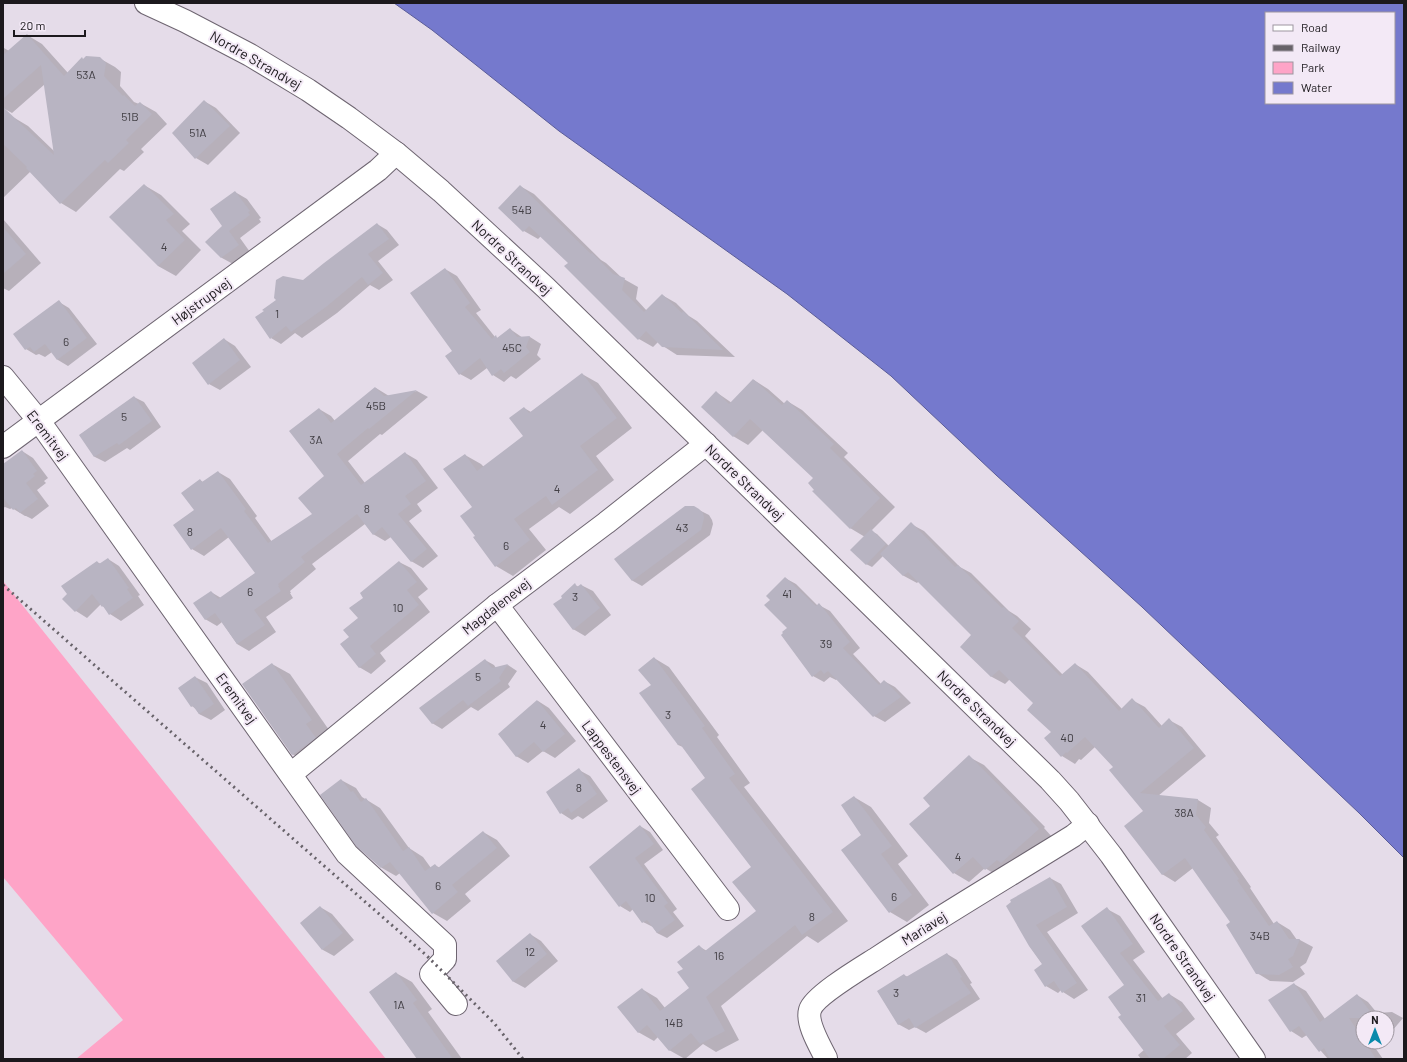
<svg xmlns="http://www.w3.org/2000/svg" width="1407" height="1062" font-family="Barlow,sans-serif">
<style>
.green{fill:#fea4c7}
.water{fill:#7579cd;stroke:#5a5c98;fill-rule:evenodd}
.shadow{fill:#0003}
.building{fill:#b8b4c2}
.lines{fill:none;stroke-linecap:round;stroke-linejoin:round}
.street-casing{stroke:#6e6571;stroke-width:24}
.secondary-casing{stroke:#6e6571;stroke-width:24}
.street{stroke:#fff;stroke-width:22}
.secondary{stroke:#fff;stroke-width:22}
.rail{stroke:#676269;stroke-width:3;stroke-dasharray:2 4;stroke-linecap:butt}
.labels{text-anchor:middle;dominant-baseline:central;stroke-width:4;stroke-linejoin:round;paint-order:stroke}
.number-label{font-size:12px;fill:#434046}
.street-label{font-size:14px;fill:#1c191d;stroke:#f3e9f6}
</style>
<rect width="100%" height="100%" fill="#e5dce9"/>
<!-- green -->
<polygon class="green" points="3,581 386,1059 76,1059 123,1020 3,877"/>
<!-- water -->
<path class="water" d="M394 3H1404V858L1359 813 1142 607 996 475 891 376 787 294 559 131 432 30ZM1266 13H1394V103H1266Z"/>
<!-- shadow -->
<g class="shadow">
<polygon points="27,35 42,44 68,73 84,60 99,58 115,67 121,72 120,86 134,102 139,104 140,103 156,112 167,124 141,149 144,152 124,171 120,169 76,212 61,203 31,171 3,198 3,127 13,117 28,126 54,151 45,84 12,113 3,108 3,49 4,48 9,51"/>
<polygon points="204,101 216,108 240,133 208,165 196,158"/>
<polygon points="144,185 161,195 190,224 182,231 201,250 176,276 158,266"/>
<polygon points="520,186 534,194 601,260 606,263 622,278 638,287 636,299 647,311 662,295 676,303 689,316 697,321 735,357 677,355 663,346 658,342 653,347 639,339 569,263 541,236 538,239 524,231"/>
<polygon points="235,192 247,199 261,218 259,219 261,222 240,238 250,252 233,264 222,258 206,242 223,226"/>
<polygon points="3,219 41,263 9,291 3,288"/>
<polygon points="377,224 387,230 399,245 378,261 393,280 379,290 370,285 337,313 302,338 295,333 281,344 271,338"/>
<polygon points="445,269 457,276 481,310 476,313 495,337 498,338 510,329 523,338 530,337 541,344 537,355 541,359 516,379 511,376 504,382 493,375 487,368 471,380 460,374 453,351"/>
<polygon points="59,302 69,308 97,344 68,366 58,360 52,352 45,357 39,354 36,355 26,349"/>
<polygon points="224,339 235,346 251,367 220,390 209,384"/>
<polygon points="582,374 598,383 632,428 596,456 614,480 570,514 559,507 529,529 546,550 513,576 496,566 474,538 477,536 465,455 481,464 484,467 524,436 524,408 531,412"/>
<polygon points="754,380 768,389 785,404 787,401 802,410 848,453 844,457 895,507 871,531 877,534 889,546 911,524 924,531 960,567 971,573 1009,611 1017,616 1031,629 1025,636 1063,675 1075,664 1088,672 1122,709 1132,700 1145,707 1162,726 1169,720 1182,727 1206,756 1158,796 1198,800 1211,808 1209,823 1219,835 1216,837 1251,887 1250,888 1274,924 1277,922 1290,930 1297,940 1300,940 1313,947 1306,963 1300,967 1305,974 1293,982 1270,981 1257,973 1231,922 1193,868 1175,882 1162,874 1144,811 1114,767 1095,747 1081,760 1079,759 1075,764 1062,756 1052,732 1035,703 1010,679 1005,684 992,677 961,647 973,635 919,581 917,583 904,576 883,556 872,567 866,564 865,537 850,528 815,490 814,478 763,430 748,445 733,436 716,392 732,403"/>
<polygon points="376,388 389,396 417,391 428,397 382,435 380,434 348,461 365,483 405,453 417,460 438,488 417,504 422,511 409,521 438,556 423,568 411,561 391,537 385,541 373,534 365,524 312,564 316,569 290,591 291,593 290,593 293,598 266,617 276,632 249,651 237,644 222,622 217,626 205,619 211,592 221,598 256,573 229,537 204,556 192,549 195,510 200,480 203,482 218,472 230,479 257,516 255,518 272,542 313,515 326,477 319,409 331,416 335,421"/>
<polygon points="134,397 144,402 161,427 130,450 127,448 105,462 95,457 80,435"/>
<polygon points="22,451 33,458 48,478 44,481 46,483 37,490 49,506 32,519 26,516 25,516 12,508 10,509 5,507 3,508 3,466"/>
<polygon points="699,510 709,515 712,520 713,524 710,535 642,586 633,581 616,559"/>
<polygon points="108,559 119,566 140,595 138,596 144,605 121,621 110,614 101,604 87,618 76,611 63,599 97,562 101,564"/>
<polygon points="399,562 411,568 428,589 418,597 430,612 380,653 386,661 371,674 359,667 350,637 359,618"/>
<polygon points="785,578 796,584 818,606 819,605 830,611 860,648 853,654 881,684 884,681 895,687 911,703 885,722 874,716 837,679 836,680 830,677 824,682 813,676 789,628 771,600"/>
<polygon points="575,585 579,587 581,585 593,591 611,615 585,636 573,629 564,598"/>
<polygon points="654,658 669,667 719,735 717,737 750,783 744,787 848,921 818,943 807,936 721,1006 739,1040 716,1052 703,1044 685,1059 669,1050 658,1037 654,1041 638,1032 642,989 657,998 665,1008 690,988 684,969 700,947 707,951 758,911 752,867 706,778 683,747 678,745 652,685"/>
<polygon points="485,660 494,665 496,668 508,665 517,671 508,684 510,687 478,711 471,707 442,729 432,723"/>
<polygon points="272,664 290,674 329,730 310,764 292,754"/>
<polygon points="195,677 207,683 225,710 211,720 199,714 196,709 192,706"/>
<polygon points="538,701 549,708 576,741 555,758 543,751 528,763 516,756"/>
<polygon points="969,757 984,765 1045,827 1044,828 1053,838 1001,878 985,868 969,882 954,873 911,824 931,806"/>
<polygon points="579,770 590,776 608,801 583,819 578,816 572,820 561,813"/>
<polygon points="341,780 356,788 362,797 380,808 409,848 423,857 431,868 435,865 440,868 483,832 497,840 510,856 465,894 471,901 447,921 433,913 400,873 396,876 382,868"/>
<polygon points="854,797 871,807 908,856 898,864 929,905 907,922 890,912 863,835"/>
<polygon points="640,826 650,832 663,850 644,864 677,909 673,912 684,926 667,938 657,933 653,927 643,922 633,909 630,912 620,906"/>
<polygon points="1050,878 1061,884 1078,913 1047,932 1088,990 1074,999 1063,992 1061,990 1058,993 1046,986 1043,965 1029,945"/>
<polygon points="320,907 332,914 354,940 334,956 323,950 301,923"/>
<polygon points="1107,909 1120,916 1145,952 1133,960 1163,999 1169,994 1182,1002 1195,1019 1176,1034 1192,1053 1185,1059 1141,1059 1138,1055 1144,1050 1123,1015 1125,986"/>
<polygon points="530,934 541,941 558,961 525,988 514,982 497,961"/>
<polygon points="947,954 957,960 972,983 970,984 980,999 926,1033 915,1027 909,1030 898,1024 904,975 908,977"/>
<polygon points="396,973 412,982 432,1009 428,1012 462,1059 418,1059"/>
<polygon points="1294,984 1306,991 1325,1019 1357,995 1368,1002 1377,1013 1392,1012 1403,1018 1387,1037 1387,1018 1363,1018 1363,1042 1382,1042 1376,1049 1383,1059 1328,1059 1307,1035 1302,1038 1291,1031"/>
</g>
<!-- building -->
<g class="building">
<polygon points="27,34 64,76 82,57 83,59 86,56 100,57 106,63 104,76 123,96 124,95 135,106 140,102 152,114 126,140 129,143 108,163 105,160 60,204 26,168 27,167 3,144 3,107 54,155 41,65 3,99 3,55"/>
<polygon points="204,100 230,126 195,159 172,133"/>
<polygon points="144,184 174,214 166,220 185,240 158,266 109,217"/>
<polygon points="520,185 591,254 592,253 613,274 625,278 622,290 644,312 662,294 682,313 683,311 723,350 662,347 646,331 638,340 564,266 568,263 529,226 523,232 498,208"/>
<polygon points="235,191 250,211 248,212 250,215 229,231 239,245 221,258 205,242 222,226 210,209"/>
<polygon points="377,223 389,239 368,254 383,273 368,285 362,277 326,307 291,332 286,326 270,339 255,317 264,311 262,310 276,300 274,298 276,280 283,276 303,280 324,263"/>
<polygon points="3,227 26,254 3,274"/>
<polygon points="445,268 470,303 465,307 492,339 496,335 497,338 510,328 517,337 530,336 526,347 530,352 504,373 501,369 492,376 480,358 459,375 445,356 452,351 410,293"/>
<polygon points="59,300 87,338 57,360 45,344 34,352 30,347 25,350 13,334"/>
<polygon points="224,338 240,360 208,385 192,363"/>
<polygon points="582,373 617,418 580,446 598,470 552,505 546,496 514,519 530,540 495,567 473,537 475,536 460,516 472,507 443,469 465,454 477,471 523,436 509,418 524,407 529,413"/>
<polygon points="753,379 782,405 787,400 834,444 830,448 880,498 850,529 812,491 814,490 808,483 813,478 750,419 733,437 701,407 716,391 729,404"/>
<polygon points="375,387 384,396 417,390 369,429 368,428 337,454 361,485 405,452 426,481 405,496 411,504 398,514 427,549 411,562 382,527 373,535 357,514 301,557 305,562 278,584 279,586 278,586 281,591 254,610 265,625 237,644 215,613 205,620 193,603 211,591 218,599 255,573 221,528 191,550 173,525 194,510 181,493 200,479 202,482 218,471 246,509 244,511 268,543 312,514 298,498 324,476 289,431 319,408 331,423"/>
<polygon points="134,396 152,421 119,445 117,443 94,457 79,435"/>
<polygon points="22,450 37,471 33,474 35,476 26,483 38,499 20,513 16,508 13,510 3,498 3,464"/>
<polygon points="685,506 694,506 699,509 703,513 704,518 701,530 632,581 614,559"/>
<polygon points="911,522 955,567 958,565 1002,608 1004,607 1019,621 1012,628 1060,676 1075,663 1119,711 1132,698 1159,728 1169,718 1194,748 1140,793 1198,799 1196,815 1206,827 1204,830 1239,879 1237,880 1269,926 1277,921 1289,939 1300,939 1293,956 1288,959 1293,967 1279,975 1256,974 1226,925 1230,922 1185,858 1162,875 1124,826 1143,811 1109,770 1113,767 1085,737 1067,753 1066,752 1061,757 1044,738 1051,732 1027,710 1033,703 999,670 991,677 960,647 971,635 908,572 903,576 880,554"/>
<polygon points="871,529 886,544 866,565 850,550"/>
<polygon points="108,558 129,588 127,589 133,598 109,615 103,606 102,607 92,594 75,612 62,599 67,594 61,586 97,561 99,564"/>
<polygon points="399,561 417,582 407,590 419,605 370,646 376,654 359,668 340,644 349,637 343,630 358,618 349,608 363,598 360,593"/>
<polygon points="785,577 816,606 819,603 850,642 843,648 879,685 884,680 901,697 873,717 828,671 824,674 821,670 812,677 781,635 783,633 782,632 787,628 764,605 770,600 766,596"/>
<polygon points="575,583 577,587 581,584 600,608 573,630 553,604 562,598 561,596"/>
<polygon points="654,657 705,726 702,728 735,774 729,778 833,912 802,935 795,925 706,997 725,1031 700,1044 691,1033 669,1051 647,1025 638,1033 617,1007 642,988 660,1011 689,988 677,972 683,969 677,962 699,945 705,951 756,911 732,882 751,867 691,789 705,778 680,744 678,745 639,693 651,685 638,670"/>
<polygon points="485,659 492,668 508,664 499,678 501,681 468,706 463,700 432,724 419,708"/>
<polygon points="272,663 312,720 306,724 316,738 292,755 242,684"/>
<polygon points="195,676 214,704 199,714 193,706 191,707 178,688"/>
<polygon points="537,700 565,734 543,752 534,742 516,757 498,734"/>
<polygon points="969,755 1031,818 1030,819 1039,829 1001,863 997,860 985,870 973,857 953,874 909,824 930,806 923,798"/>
<polygon points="579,768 597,794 571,813 568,808 560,814 546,792"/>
<polygon points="341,779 351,792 353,791 361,802 366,798 403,851 409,847 425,871 435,864 438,868 483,831 497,848 452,885 458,892 432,914 390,862 381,868 356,846 320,795"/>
<polygon points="854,796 892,846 881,854 912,895 889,913 841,850 861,835 841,805"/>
<polygon points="640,825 654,844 635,858 668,903 664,906 675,920 657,933 647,920 642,923 626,901 619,907 589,867"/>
<polygon points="1050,877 1067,907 1036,925 1077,983 1062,993 1054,981 1045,987 1034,970 1042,964 1029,946 1006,906 1011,902 1010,900"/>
<polygon points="320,906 343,933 322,950 300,923"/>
<polygon points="1107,907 1133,944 1120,953 1158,1001 1169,993 1183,1011 1164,1026 1180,1045 1163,1059 1150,1059 1118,1017 1121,1015 1108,997 1124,985 1081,926"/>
<polygon points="530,933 547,954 513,982 496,961"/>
<polygon points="947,953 962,977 960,978 971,993 915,1028 909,1018 898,1025 877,991 904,974 906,977"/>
<polygon points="396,972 417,1000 413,1003 453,1059 417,1059 369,992"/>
<polygon points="1294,983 1320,1022 1357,994 1375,1018 1349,1018 1363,1039 1363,1042 1365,1042 1376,1059 1330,1059 1324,1048 1319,1052 1299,1026 1290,1032 1268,1000"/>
</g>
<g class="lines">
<defs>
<g id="street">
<polyline points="3,377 39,421 347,854 445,945 445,959 431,974 456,1004"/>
<polyline points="3,447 378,170 396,153"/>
<polyline points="497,605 728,909"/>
<polyline points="291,774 497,605 606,523 706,444"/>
<path d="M826 1058C820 1046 806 1023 810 1010 814 996 863 967 877 958 941 916 1007 877 1073 836L1088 824"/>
</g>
<polyline id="secondary" points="146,3 185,21 250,55 308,90 349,118 396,153 441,191 546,288 1050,780 1069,801 1111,855 1254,1059"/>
</defs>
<!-- street casing -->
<use href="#street" class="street-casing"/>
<!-- secondary casing -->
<use href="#secondary" class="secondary-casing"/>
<!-- street -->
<use href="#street" class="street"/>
<!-- secondary -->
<use href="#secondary" class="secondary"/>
<!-- rail -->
<polyline class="rail" points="3,585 426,955 494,1023 523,1059"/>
</g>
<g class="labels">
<!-- number labels -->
<g class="number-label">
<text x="86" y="74">53A</text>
<text x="130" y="116">51B</text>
<text x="198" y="132">51A</text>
<text x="522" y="209">54B</text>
<text x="164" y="246">4</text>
<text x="277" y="313">1</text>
<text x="66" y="341">6</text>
<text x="512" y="347">45C</text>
<text x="376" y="405">45B</text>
<text x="124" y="416">5</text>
<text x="316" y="439">3A</text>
<text x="557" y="488">4</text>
<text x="367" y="508">8</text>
<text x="682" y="527">43</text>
<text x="190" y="531">8</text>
<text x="506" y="545">6</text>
<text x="250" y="591">6</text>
<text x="787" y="593">41</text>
<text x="575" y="596">3</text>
<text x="398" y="607">10</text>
<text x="826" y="643">39</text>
<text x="478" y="676">5</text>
<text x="668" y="714">3</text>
<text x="543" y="724">4</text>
<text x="1067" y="737">40</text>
<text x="579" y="787">8</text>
<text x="1184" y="812">38A</text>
<text x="958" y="856">4</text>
<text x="438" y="885">6</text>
<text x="894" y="896">6</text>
<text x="650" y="897">10</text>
<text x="812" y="916">8</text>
<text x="1260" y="935">34B</text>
<text x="530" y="951">12</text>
<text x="719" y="955">16</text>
<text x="896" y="992">3</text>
<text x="1141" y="997">31</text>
<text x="399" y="1004">1A</text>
<text x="674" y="1022">14B</text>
</g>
<!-- street labels -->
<g class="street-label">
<text transform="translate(256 60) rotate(30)">Nordre Strandvej</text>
<text transform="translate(512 257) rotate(43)">Nordre Strandvej</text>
<text transform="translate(201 301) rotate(-36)">Højstrupvej</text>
<text transform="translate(48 435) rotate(53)">Eremitvej</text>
<text transform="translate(745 482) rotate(44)">Nordre Strandvej</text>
<text transform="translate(496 606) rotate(-38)">Magdalenevej</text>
<text transform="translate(237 698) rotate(54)">Eremitvej</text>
<text transform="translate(977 708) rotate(44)">Nordre Strandvej</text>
<text transform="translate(612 757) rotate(53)">Lappestensvej</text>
<text transform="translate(924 928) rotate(-32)">Mariavej</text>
<text transform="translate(1183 957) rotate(55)">Nordre Strandvej</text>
</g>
</g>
<!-- border -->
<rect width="1407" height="1062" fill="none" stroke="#1c191d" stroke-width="8"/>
<!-- legend -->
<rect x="1265" y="12" width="130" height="92" fill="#f3e9f6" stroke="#9d969f"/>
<rect x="1273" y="25" width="20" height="6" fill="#ffffff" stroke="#9d969f"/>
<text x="1301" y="32" font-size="12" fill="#1c191d">Road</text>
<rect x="1273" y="45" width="20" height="6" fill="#676269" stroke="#9d969f"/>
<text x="1301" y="52" font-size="12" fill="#1c191d">Railway</text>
<rect x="1273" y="62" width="20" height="12" fill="#fea4c7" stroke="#9d969f"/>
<text x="1301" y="72" font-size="12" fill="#1c191d">Park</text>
<rect x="1273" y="82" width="20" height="12" fill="#7579cd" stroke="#9d969f"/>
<text x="1301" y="92" font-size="12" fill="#1c191d">Water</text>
<!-- north arrow -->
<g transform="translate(1375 1030)"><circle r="19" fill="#f3e9f6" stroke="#9d969f"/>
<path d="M0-3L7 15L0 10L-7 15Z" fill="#0889ab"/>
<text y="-6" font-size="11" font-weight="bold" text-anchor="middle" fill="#1c191d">N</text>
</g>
<!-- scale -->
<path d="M14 30v6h71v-6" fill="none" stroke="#1c191d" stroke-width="2"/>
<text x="20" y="30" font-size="12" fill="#1c191d" stroke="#f3e9f6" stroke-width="3" paint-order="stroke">20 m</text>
</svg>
